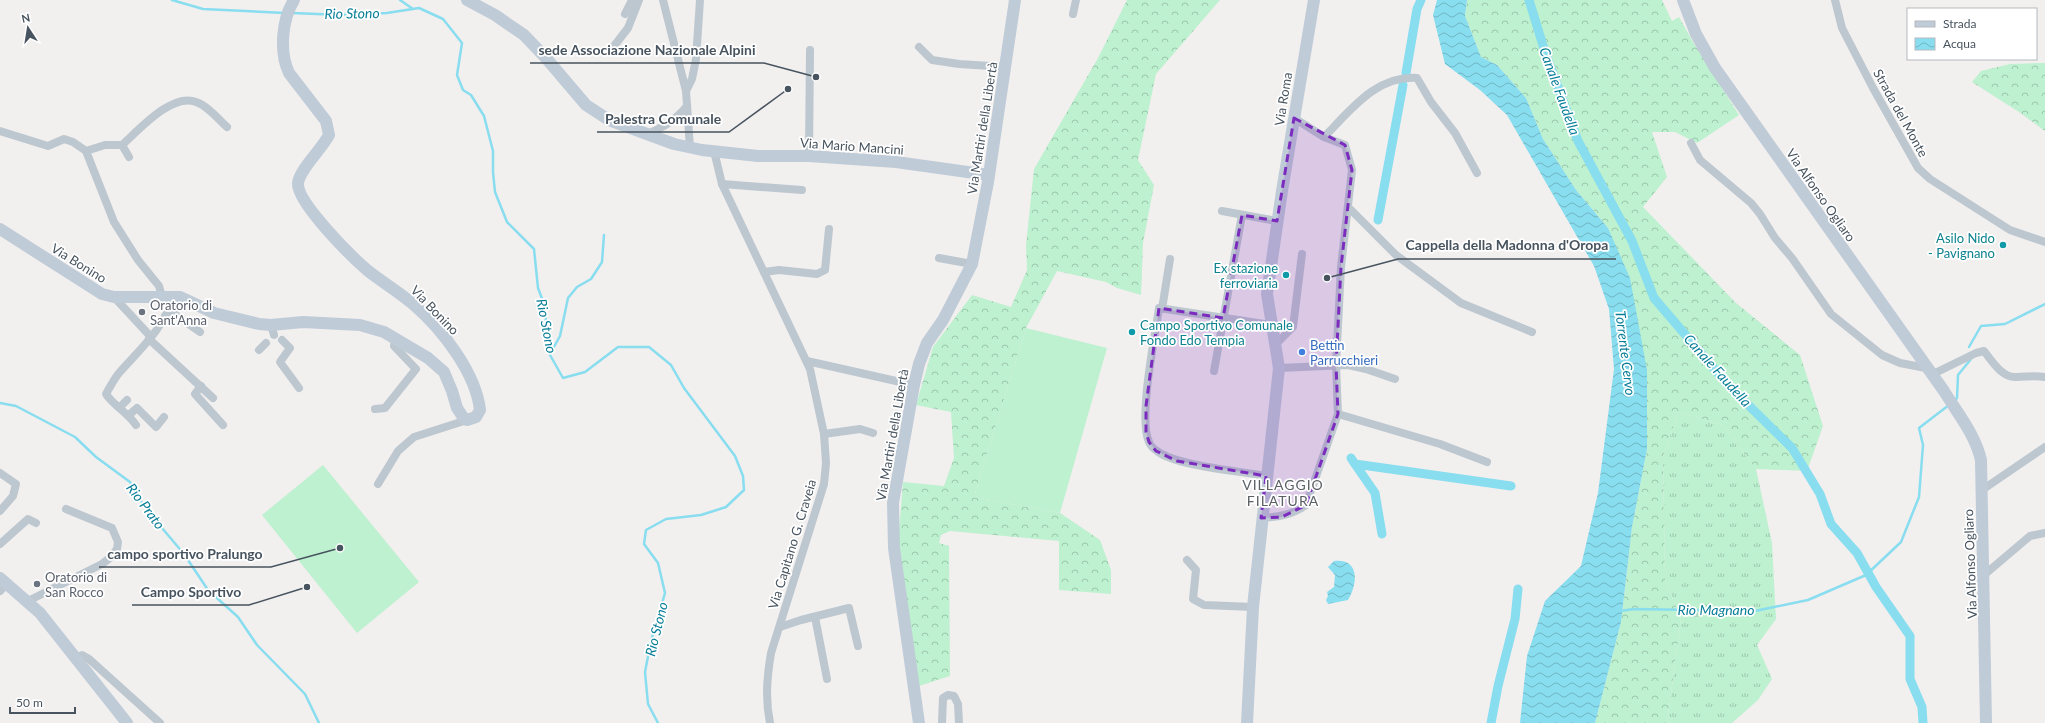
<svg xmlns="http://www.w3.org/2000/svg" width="2045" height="723" font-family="Lato,sans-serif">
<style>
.grass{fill:url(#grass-tufts)}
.forest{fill:url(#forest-crowns)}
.garden{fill:#bdf1cf}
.water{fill:url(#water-waves)}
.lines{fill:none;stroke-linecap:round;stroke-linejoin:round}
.stream{stroke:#88ddef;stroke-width:2.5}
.canal{stroke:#88ddef;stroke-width:9}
.street{stroke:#bdc7cf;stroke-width:8}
.secondary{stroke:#bfcbd7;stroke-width:12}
.marked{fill:#7b2cbf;fill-opacity:0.2;stroke:#7b2cbf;stroke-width:3;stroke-dasharray:8 5;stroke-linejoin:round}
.culture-dot{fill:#0f9aa8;stroke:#fff;stroke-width:1.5}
.worship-dot{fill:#6b7280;stroke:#fff;stroke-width:1.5}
.shop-dot{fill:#3f7fe0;stroke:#fff;stroke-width:1.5}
.labels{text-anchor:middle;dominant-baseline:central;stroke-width:3.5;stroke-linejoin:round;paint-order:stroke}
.street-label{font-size:13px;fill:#47535e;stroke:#fff}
.culture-label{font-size:13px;fill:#0d838f;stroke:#fff;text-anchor:end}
.worship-label{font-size:13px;fill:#5b616d;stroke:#fff;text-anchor:start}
.shop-label{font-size:13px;fill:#366cbe;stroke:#fff;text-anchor:start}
.water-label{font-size:14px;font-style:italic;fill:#087e98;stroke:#fff}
.neighbourhood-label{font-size:14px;letter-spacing:1px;fill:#5c6065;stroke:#fff}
.leader{fill:none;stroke:#47535e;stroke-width:1.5}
.callout-dot{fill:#47535e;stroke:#fff;stroke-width:1.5}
.callout-label{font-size:14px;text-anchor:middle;font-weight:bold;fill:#47535e;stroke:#fff;stroke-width:3.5;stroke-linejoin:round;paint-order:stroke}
</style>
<defs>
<pattern id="grass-tufts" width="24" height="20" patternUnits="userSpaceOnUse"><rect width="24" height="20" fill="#bdf1cf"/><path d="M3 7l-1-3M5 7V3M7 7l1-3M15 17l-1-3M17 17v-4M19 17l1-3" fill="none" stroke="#9bc6ab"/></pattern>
<pattern id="forest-crowns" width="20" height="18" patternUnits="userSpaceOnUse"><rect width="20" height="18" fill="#bdf1cf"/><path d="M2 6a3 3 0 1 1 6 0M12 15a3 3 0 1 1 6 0" fill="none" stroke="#9bc6ab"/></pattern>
<pattern id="water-waves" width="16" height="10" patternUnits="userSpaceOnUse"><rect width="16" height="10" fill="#88ddef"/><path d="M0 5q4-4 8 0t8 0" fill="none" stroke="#71b6c5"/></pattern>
</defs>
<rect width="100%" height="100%" fill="#f2efef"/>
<!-- grass -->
<polygon class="grass" points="1678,412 1723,425 1756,469 1772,543 1776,619 1757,645 1772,679 1758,700 1732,723 1667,723 1681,619 1665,579 1663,457"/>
<!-- forest -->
<g class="forest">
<polygon points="1127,0 1220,0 1156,74 1138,160 1154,185 1143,243 1141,295 1117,288 1106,282 1057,271 1026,328 974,497 1060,513 1100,540 1111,570 1111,594 1059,590 1059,541 950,531 941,535 939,543 949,546 950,676 919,686 898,544 903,482 944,486 954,458 951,412 916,405 933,347 972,295 1011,307 1027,270 1026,245 1034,169 1098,58"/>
<polygon points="1467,0 1662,0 1672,21 1679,17 1693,42 1739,115 1697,143 1675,132 1652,132 1667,177 1643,207 1736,303 1800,355 1823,426 1807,471 1756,469 1723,425 1678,412 1663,457 1665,579 1681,619 1667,723 1595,723 1621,622 1632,527 1647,449 1608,228 1576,190 1543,139 1526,98 1497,65 1481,57 1465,16"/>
<polygon points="2045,63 2045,131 2019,112 1972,82 1981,71 2010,64"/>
</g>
<!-- garden -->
<g class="garden">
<polygon points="1026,328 1107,348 1060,513 974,497"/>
<polygon points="323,465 419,582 357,633 262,515"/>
</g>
<!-- water -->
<g class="water">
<polygon points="1437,0 1467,0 1465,16 1481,57 1497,65 1526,98 1543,139 1576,190 1608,228 1630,278 1647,370 1647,449 1632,527 1621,622 1595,723 1520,723 1527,656 1545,601 1581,566 1598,493 1614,369 1609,309 1594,266 1507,115 1480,90 1445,64 1433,15"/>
<path d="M1334 561C1360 558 1358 584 1348 600L1328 604 1326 600 1328 596 1327 592 1334 587 1335 575 1328 567Z"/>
</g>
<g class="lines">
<!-- stream -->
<g class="stream">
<polyline points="172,0 203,9 285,13"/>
<polyline points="400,0 413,9"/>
<polyline points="292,13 342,15 387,13 419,8 443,19 462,43 457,75 463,90 471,95 484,116 493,151 493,172 495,192 507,222 534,249 538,288 544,304 550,355 563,378 585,372 618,347 649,347 671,365 684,388 735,456 743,476 744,490 726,507 701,515 666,519 646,530 644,544 658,563 665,593 651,641 645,672 648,704 658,723"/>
<polyline points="1969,347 1981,326 2005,324 2045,304"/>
<polyline points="550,354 560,336 568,298 577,287 591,279 602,262 604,235"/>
<polyline points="1954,401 1957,398 1958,375 1971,359"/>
<polyline points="0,403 16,406 75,437 96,457 130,482 145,508 184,554 208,590 238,617 257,645 305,694 319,723"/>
<polyline points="1620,611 1634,609 1755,611 1808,600 1866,575 1901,542 1919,497 1923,445 1919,428 1949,405"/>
</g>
<!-- canal -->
<g class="canal">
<polyline points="1529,0 1545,52 1578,141 1632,241 1654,298 1729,386 1792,448 1820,494 1831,524 1857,553 1876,587 1910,636 1910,679 1922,707 1923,723"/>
<polyline points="1406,73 1417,9 1421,0"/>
<polyline points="1378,220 1403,85"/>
<polyline points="1351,458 1355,464 1511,486"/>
<polyline points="1355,464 1375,493 1382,534"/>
<polyline points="1491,723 1498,686 1515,619 1518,589"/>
</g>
<!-- street -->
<g class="street">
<polyline points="663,0 686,91"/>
<polyline points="1835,0 1842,28 1873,88 1918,168 1930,179 2010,230 2045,242"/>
<polyline points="625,14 632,0"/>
<polyline points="1073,14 1076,0"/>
<polyline points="919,47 932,60 959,64 1006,67"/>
<polyline points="611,50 628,28 639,0"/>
<polyline points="0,131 48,146 64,139 73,142 86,151 114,222 138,260 159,286 162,297"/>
<path d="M648 134C663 127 676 120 687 106"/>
<path d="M1324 137C1350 111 1376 75 1417 78L1431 102 1455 133 1477 173"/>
<polyline points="1691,143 1700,160 1751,203 1760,214 1775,238 1792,258 1831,314 1882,355 1900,363 1926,368"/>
<path d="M122 145C138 131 172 92 196 102 208 106 218 119 227 127"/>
<polyline points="690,148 686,91 692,79 696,59 700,0"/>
<polyline points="86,151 105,145 122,145 129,157"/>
<path d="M714 151 722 184 810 369 824 434 826 463 824 484 771 653C767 677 765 699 770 723"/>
<polyline points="809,156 810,50"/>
<polyline points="722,184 802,190"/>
<polyline points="1348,207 1396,255 1461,303 1532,332"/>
<polyline points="1222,211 1277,221"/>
<polyline points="939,258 972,264"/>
<polyline points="764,272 779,270 817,274 825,270 829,229"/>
<polyline points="114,297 151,337"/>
<polyline points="1162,309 1170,259"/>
<polyline points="170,311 200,332"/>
<polyline points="271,325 274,335"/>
<polyline points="149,339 213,398"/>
<polyline points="282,340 290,348 280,362 299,388"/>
<polyline points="1276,344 1293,327 1302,254"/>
<polyline points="259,350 266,343"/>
<polyline points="807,361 914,385"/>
<polyline points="1279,368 1348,365 1366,369 1395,379"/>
<polyline points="1214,371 1242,215"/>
<path d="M1931 375 1976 353 1984 351C1992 361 2002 378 2016 377 2027 377 2034 375 2045 377"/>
<polyline points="201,386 195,394 223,425"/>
<polyline points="120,407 127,400"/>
<polyline points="375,409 385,408 416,369 394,346 395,338"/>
<polyline points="1338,414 1440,444 1487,462"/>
<polyline points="129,415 137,408 156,427 164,417"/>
<path d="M136 425C128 413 114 406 106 394 110 387 114 379 119 373 139 350 166 327 172 297"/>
<polyline points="824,434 860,429 873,433"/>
<polyline points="0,473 16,484 13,496 0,511"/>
<path d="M1266 476C1240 471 1176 466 1157 451 1154 449 1150 445 1149 442 1138 419 1155 336 1159 308L1271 325"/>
<polyline points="378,484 398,451 414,437 467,420"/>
<polyline points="1982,490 2045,447"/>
<path d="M1261 518C1278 517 1292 515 1306 505L1338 414 1336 365 1341 267 1352 170 1345 145 1324 137 1294 118"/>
<polyline points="0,544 28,519 36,523"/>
<polyline points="1187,560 1196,570 1193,599 1204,605 1253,607"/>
<polyline points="1984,575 2030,536 2045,533"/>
<polyline points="0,591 7,583"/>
<polyline points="28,601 102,564 111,557 117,549 118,542 112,528 66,509"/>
<polyline points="815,617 827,679"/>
<polyline points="780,627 801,620 849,608 858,646"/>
<polyline points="76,658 82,655 89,659 160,723"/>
<polyline points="942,723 943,698 948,695 954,696 958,704 959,723"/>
</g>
<!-- secondary -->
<g class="secondary">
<polyline points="467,0 495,15 524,35 546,58 586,105 609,120 674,144 702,150 758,156 809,156 896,162 989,175"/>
<path d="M1683 0 1696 34 1715 68 1944 391C1958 414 1975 434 1981 460L1986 723"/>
<path d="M0 229 102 294 114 297H180L214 313 259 324 271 325 303 322 360 325 384 332 428 358 444 372 452 391 457 408 463 417 467 420 476 417 480 410C476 373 442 329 413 304 399 292 382 282 367 270 352 257 296 202 298 183 300 169 321 150 329 135L326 121 289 73C279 52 282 19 294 0"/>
<polyline points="0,578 40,613 127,723"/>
<polyline points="919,723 894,548 893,503 914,385 919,364 927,343 943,320 972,264 988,182 1015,0"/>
<polyline points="1247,723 1253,607 1279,368 1267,294 1282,191 1314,0"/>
</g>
</g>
<!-- marked area -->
<path class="marked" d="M1294 118 1345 145 1352 170 1341 267 1336 365 1338 414 1306 505 1282 517 1261 518 1266 476 1177 461 1156 451 1149 442 1146 432V406L1159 308 1223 318 1242 215 1277 221Z"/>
<!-- markers -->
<g class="culture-dot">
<circle cx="2003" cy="245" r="4"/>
<circle cx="1286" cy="275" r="4"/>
<circle cx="1132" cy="332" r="4"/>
</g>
<g class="worship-dot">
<circle cx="142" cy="312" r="4"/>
<circle cx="37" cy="584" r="4"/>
</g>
<circle class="shop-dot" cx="1302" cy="352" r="4"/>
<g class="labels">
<!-- street labels -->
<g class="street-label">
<text transform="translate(1283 99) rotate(-81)">Via Roma</text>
<text transform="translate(1901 113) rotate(61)">Strada del Monte</text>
<text transform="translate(982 128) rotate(-81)">Via Martiri della Libertà</text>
<text transform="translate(852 146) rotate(4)">Via Mario Mancini</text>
<text transform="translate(1821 195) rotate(55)">Via Alfonso Ogliaro</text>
<text transform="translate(79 263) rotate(32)">Via Bonino</text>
<text transform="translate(435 310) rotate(46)">Via Bonino</text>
<text transform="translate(892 435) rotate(-80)">Via Martiri della Libertà</text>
<text transform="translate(792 544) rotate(-73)">Via Capitano G. Craveia</text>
<text transform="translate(1970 564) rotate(-92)">Via Alfonso Ogliaro</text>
</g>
<!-- culture labels -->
<g class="culture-label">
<text x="1995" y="238">Asilo Nido<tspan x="1995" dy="15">- Pavignano</tspan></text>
<text x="1278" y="268">Ex stazione<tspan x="1278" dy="15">ferroviaria</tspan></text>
<text x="1140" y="325" text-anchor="start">Campo Sportivo Comunale<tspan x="1140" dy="15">Fondo Edo Tempia</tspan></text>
</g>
<!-- worship labels -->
<g class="worship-label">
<text x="150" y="305">Oratorio di<tspan x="150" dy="15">Sant'Anna</tspan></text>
<text x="45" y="577">Oratorio di<tspan x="45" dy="15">San Rocco</tspan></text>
</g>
<!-- shop labels -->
<g class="shop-label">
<text x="1310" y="345">Bettin<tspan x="1310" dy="15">Parrucchieri</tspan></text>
</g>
<!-- water labels -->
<g class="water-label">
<text transform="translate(352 13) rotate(-1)">Rio Stono</text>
<text transform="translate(1560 91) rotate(70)">Canale Faudella</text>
<text transform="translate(547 326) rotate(79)">Rio Stono</text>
<text transform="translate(1626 353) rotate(83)">Torrente Cervo</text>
<text transform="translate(1718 370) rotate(48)">Canale Faudella</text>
<text transform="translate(146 506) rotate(53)">Rio Prato</text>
<text x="1716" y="609">Rio Magnano</text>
<text transform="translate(656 629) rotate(-76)">Rio Stono</text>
</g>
<!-- neighbourhood labels -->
<g class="neighbourhood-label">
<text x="1283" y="484">VILLAGGIO<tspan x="1283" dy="16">FILATURA</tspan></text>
</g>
</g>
<!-- callouts -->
<path class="leader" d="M816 77L764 63H530M788 89L729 132H597M1327 278L1398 259H1616M340 548L271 567H99M307 587L249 605H132"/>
<g class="callout-dot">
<circle cx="816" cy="77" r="4"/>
<circle cx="788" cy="89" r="4"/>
<circle cx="1327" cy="278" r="4"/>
<circle cx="340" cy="548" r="4"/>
<circle cx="307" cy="587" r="4"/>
</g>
<g class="callout-label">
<text x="647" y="55">sede Associazione Nazionale Alpini</text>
<text x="663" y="124">Palestra Comunale</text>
<text x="1507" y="250">Cappella della Madonna d'Oropa</text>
<text x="185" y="559">campo sportivo Pralungo</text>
<text x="191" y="597">Campo Sportivo</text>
</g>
<!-- legend -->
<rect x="1907" y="8" width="130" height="52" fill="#ffffff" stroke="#b5babf"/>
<rect x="1915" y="21" width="20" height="6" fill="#bfcbd7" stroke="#b5babf"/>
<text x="1943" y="28" font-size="12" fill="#47535e">Strada</text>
<rect x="1915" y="38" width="20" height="12" fill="url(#water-waves)" stroke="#b5babf"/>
<text x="1943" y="48" font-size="12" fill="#47535e">Acqua</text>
<!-- north arrow -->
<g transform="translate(28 28) rotate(348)" stroke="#ffffff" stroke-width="3" paint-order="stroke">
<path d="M0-3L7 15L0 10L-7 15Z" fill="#47535e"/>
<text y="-6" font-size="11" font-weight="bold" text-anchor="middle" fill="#47535e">N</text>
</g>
<!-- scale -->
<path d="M10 707v6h65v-6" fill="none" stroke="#47535e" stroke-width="2"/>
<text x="16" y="707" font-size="12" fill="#47535e" stroke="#ffffff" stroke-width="3" paint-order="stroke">50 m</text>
</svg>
